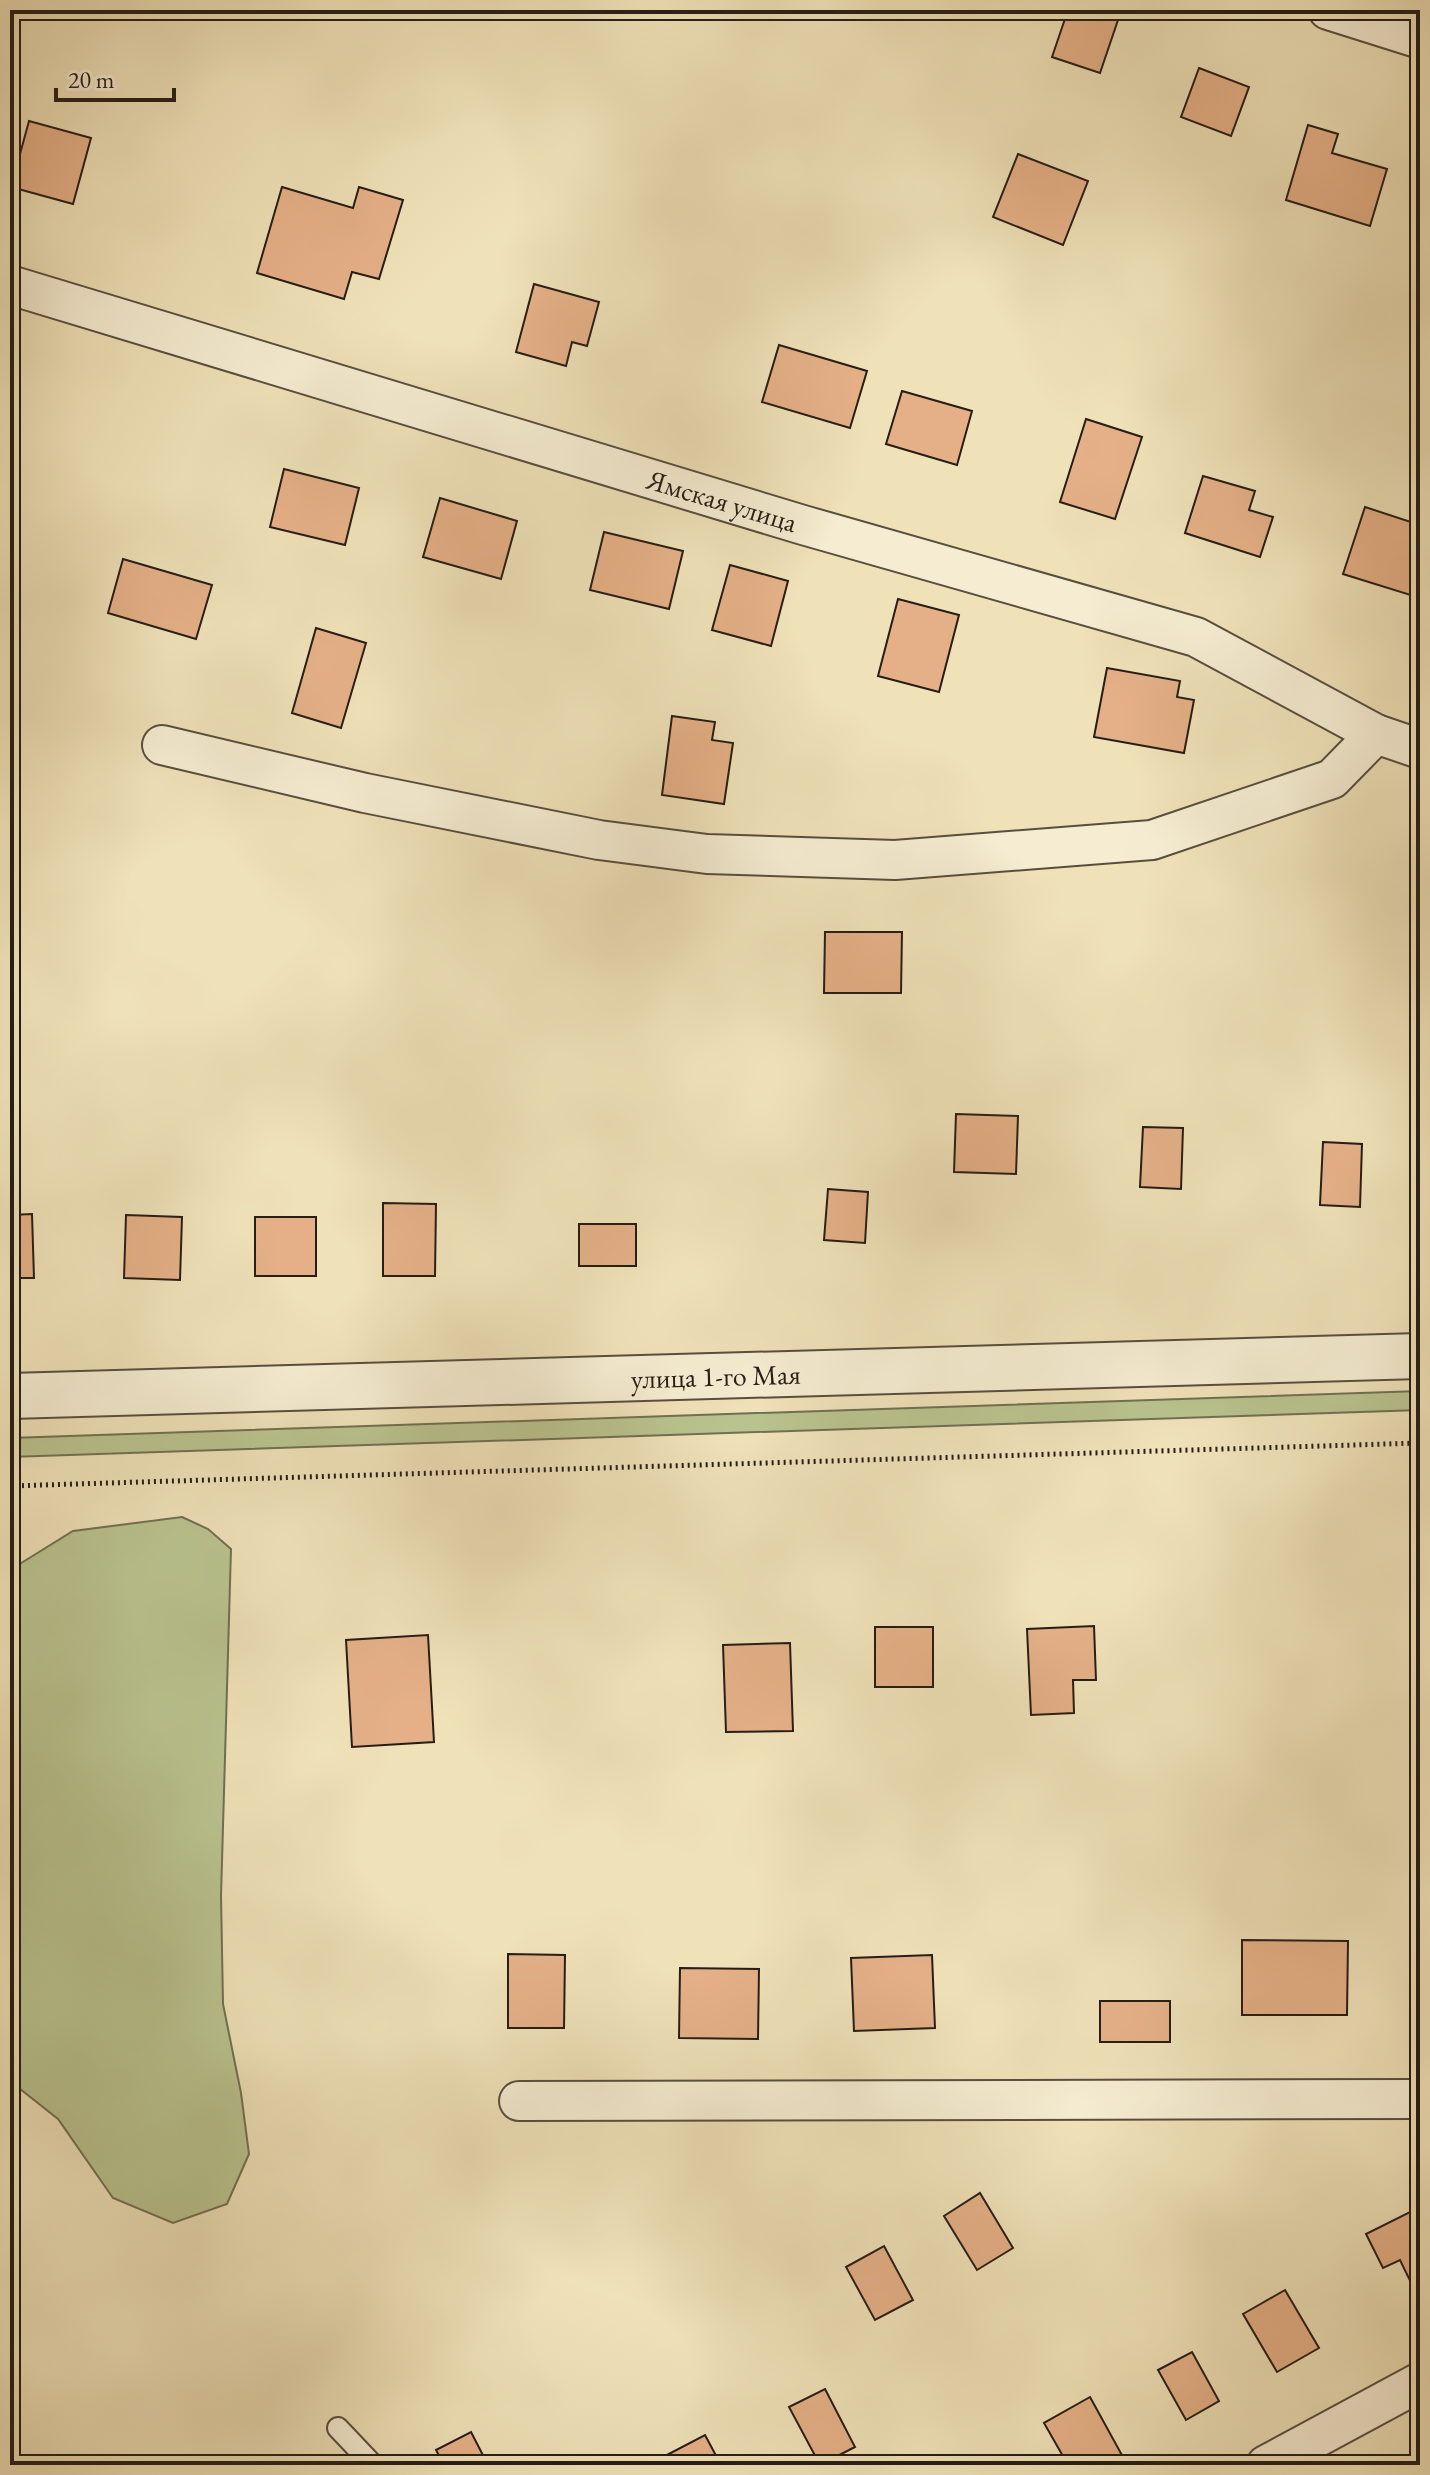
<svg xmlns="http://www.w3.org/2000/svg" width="1430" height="2475" font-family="'EB Garamond',serif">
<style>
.green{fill:#b9c38f;stroke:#707052;stroke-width:2}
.building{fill:#e5b087;stroke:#261d15;stroke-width:2}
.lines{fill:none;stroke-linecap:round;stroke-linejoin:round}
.service-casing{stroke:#584e3e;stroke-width:24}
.minor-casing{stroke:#584e3e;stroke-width:42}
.tertiary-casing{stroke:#584e3e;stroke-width:48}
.path{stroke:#261d15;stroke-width:5;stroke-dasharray:2 4;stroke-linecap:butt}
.service{stroke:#f5ecd1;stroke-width:20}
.minor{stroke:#f5ecd1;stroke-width:38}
.tertiary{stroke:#f5ecd1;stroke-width:44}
.labels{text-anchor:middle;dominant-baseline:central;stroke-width:6;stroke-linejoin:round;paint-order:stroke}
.street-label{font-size:28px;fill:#261d15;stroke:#f5ecd1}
</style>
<rect width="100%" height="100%" fill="#efe1b8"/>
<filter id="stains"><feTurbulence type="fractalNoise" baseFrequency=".0025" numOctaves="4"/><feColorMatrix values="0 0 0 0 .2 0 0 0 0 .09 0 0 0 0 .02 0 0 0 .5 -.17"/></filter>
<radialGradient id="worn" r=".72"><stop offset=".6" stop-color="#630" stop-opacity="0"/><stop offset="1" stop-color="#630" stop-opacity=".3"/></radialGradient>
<!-- green -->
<g class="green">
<polygon points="1420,1391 1420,1410 10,1457 10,1438"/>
<polygon points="182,1517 208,1529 231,1549 221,1896 223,2004 241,2093 249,2154 227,2204 173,2223 113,2198 58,2119 10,2081 10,1570 73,1531"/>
</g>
<!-- building -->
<g class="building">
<polygon points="1068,10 1099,10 1119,17 1100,73 1052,57"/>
<polygon points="1199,68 1249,87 1231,136 1181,117"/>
<polygon points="29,121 91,138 73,204 11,187"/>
<polygon points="1308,125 1338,134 1332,153 1387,169 1370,226 1286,200"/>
<polygon points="1018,154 1088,181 1063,245 993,217"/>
<polygon points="282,187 353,208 359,187 403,200 379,279 352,272 344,299 257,273"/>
<polygon points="534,284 599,302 587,346 572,342 566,366 516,352"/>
<polygon points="779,345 867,371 850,428 762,402"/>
<polygon points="902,391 972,411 957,465 886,444"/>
<polygon points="1086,419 1142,437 1115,519 1060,502"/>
<polygon points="284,469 359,488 345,545 270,527"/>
<polygon points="1203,476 1255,491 1249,510 1273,517 1260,557 1185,533"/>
<polygon points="440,498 517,521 501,579 423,557"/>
<polygon points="1365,507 1420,525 1420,598 1343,574"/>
<polygon points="604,532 683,551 669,609 590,590"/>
<polygon points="123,559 212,585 196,639 108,613"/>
<polygon points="730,565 788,581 771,646 712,630"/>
<polygon points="898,599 959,615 939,692 878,676"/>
<polygon points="316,628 366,643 341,728 292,713"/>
<polygon points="1107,668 1180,681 1177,697 1194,700 1184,753 1094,737"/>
<polygon points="672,716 715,722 712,740 733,743 724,804 662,795"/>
<polygon points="825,932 902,932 901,993 824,993"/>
<polygon points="956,1114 1018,1116 1016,1174 954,1172"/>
<polygon points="1143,1127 1183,1128 1181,1189 1140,1187"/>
<polygon points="1323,1142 1362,1144 1360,1207 1320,1205"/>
<polygon points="828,1189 868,1192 865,1243 824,1240"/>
<polygon points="383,1203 436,1204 435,1276 383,1276"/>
<polygon points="32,1214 34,1278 10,1278 10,1215"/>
<polygon points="126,1215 182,1217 180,1280 124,1278"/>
<rect x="255" y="1217" width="61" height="59"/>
<rect x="579" y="1224" width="57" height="42"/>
<polygon points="1094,1626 1096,1680 1073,1680 1074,1713 1031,1715 1027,1629"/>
<rect x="875" y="1627" width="58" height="60"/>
<polygon points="428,1635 434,1742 352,1747 346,1640"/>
<polygon points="790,1643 793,1731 726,1732 723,1645"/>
<polygon points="1242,1940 1348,1941 1347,2015 1242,2015"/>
<polygon points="508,1954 565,1955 564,2028 508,2028"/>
<polygon points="932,1955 935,2028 854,2031 851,1958"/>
<polygon points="680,1968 759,1969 758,2039 679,2038"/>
<rect x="1100" y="2001" width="70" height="41"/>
<polygon points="980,2193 1013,2248 977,2270 944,2216"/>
<polygon points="1420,2207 1420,2296 1418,2297 1400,2260 1383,2268 1366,2234"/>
<polygon points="884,2246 913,2300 875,2320 846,2267"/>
<polygon points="1285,2290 1319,2348 1277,2372 1243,2314"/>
<polygon points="1192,2352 1219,2401 1186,2420 1158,2370"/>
<polygon points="825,2389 855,2447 820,2465 789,2407"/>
<polygon points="1090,2397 1123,2457 1108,2465 1068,2465 1044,2423"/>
<polygon points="471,2432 488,2465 444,2465 436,2450"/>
<polygon points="705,2435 721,2465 667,2465 663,2457"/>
</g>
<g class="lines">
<defs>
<polyline id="service" points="338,2428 373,2465"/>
<g id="minor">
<polyline points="1328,10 1420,39"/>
<path id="s1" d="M10 285 803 525 1196 637 1376 734 1420 749"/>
<polyline points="162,745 365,793 599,840 707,854 895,860 1152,840 1332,779 1376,734"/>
<polyline points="519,2101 1420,2099"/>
<polyline points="1266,2465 1420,2382"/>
</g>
<g id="tertiary">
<path id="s2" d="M10 1396 1420 1356"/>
</g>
</defs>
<!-- service casing -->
<use href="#service" class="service-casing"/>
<!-- minor casing -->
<use href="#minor" class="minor-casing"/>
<!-- tertiary casing -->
<use href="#tertiary" class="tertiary-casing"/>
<!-- path -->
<polyline class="path" points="10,1486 1420,1443"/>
<!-- service -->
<use href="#service" class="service"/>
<!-- minor -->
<use href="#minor" class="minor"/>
<!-- tertiary -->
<use href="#tertiary" class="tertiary"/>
</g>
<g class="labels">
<!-- street labels -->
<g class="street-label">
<text stroke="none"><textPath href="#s1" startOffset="744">Ямская улица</textPath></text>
<text stroke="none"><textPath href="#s2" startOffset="706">улица 1-го Мая</textPath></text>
</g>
</g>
<!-- margin -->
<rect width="1430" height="2475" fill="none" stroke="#efe1b8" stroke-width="40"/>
<rect x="12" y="12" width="1406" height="2451" fill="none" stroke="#261d15" stroke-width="4"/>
<rect x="20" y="20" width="1390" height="2435" fill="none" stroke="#261d15" stroke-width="2"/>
<!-- scale -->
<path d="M56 88v12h118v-12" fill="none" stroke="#261d15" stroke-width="4"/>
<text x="68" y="88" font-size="24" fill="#261d15" stroke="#f5ecd1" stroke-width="6" paint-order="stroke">20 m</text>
<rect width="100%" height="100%" filter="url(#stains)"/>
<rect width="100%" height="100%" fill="url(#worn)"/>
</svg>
